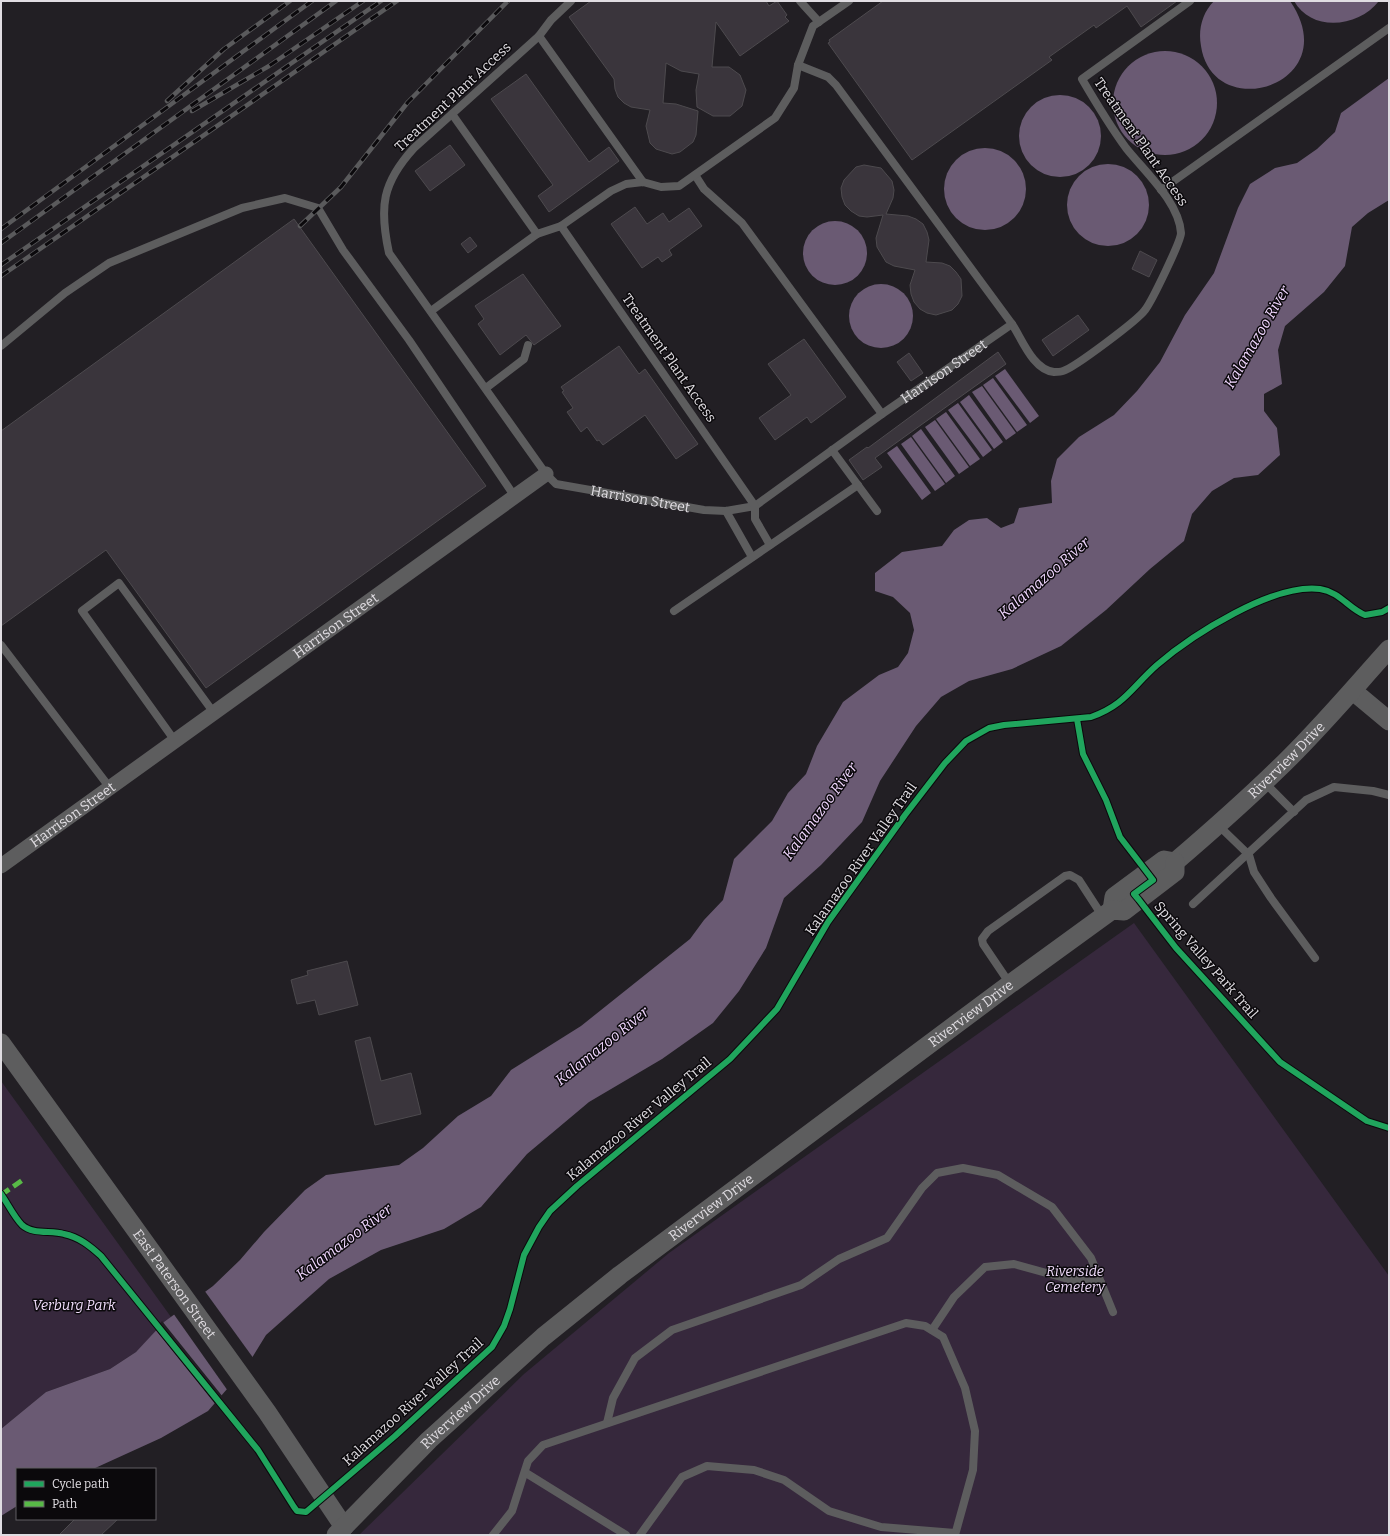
<svg xmlns="http://www.w3.org/2000/svg" width="1390" height="1536" font-family="Bitter,serif">
<style>
.green{fill:#36283c}
.water{fill:#6a5a73}
.pier{fill:#221f24}
.building{fill:#3a353c;stroke:#4d4a4e}
.lines{fill:none;stroke-linecap:round;stroke-linejoin:round}
.service{stroke:#5d5d5e;stroke-width:8}
.minor{stroke:#5d5d5e;stroke-width:15}
.tertiary{stroke:#5d5d5e;stroke-width:19}
.rail-casing{stroke:#5a5a5c;stroke-width:4.5}
.rail{stroke:#0b090c;stroke-width:3;stroke-dasharray:9;stroke-linecap:butt}
.quiet{stroke:#58b947;stroke-width:5;stroke-dasharray:10 5;stroke-linecap:butt}
.cycleway-casing{stroke:#0b090c;stroke-width:8}
.cycleway{stroke:#20a55d;stroke-width:6}
.labels{text-anchor:middle;dominant-baseline:central;stroke-width:3;stroke-linejoin:round;paint-order:stroke}
.street-label{font-size:14px;fill:#e0dde2;stroke:#0b090c}
.park-label{font-size:14px;font-style:italic;fill:#efdbfa;stroke:#0b090c}
.water-label{font-size:15px;font-style:italic;fill:#f1d7ff;stroke:#0b090c}
</style>
<rect width="100%" height="100%" fill="#221f24"/>
<!-- green -->
<g class="green">
<polygon points="1134,923 1389,1276 1389,1535 359,1535 524,1374 669,1253"/>
<polygon points="1,1081 171,1317 136,1352 110,1369 46,1392 1,1429"/>
</g>
<!-- water -->
<g class="water">
<path d="M1214 1H1290C1347 84 1213 126 1201 46 1198 30 1202 13 1214 1Z"/>
<path d="M1294 1H1379C1359 27 1312 33 1294 1Z"/>
<circle cx="1165" cy="103" r="52"/>
<polygon points="1389,78 1389,200 1368,213 1352,227 1345,266 1324,292 1285,326 1278,350 1282,384 1264,394 1264,411 1277,428 1280,455 1258,475 1234,478 1212,491 1192,514 1184,541 1150,569 1106,610 1061,646 1012,669 969,681 941,697 916,726 880,781 862,822 821,865 784,898 766,948 739,991 713,1023 662,1059 589,1102 527,1154 481,1207 444,1229 381,1250 329,1279 266,1335 247,1366 208,1411 161,1438 93,1469 17,1469 17,1506 1,1516 1,1429 46,1392 110,1369 136,1352 164,1322 213,1286 240,1260 264,1232 305,1190 326,1175 399,1165 423,1148 458,1116 491,1096 511,1070 581,1026 690,939 704,920 723,900 734,859 772,821 788,793 806,774 817,746 843,702 879,675 898,667 908,653 914,630 910,613 893,597 875,591 875,573 902,552 942,546 954,530 969,520 987,518 1001,528 1014,523 1019,508 1052,503 1051,481 1057,459 1079,437 1114,415 1137,391 1160,362 1185,315 1214,273 1238,208 1250,184 1275,168 1297,163 1317,149 1335,132 1341,113"/>
<circle cx="1060" cy="136" r="41"/>
<circle cx="985" cy="189" r="41"/>
<circle cx="1108" cy="205" r="41"/>
<circle cx="835" cy="253" r="32"/>
<circle cx="881" cy="316" r="32"/>
<polygon points="1005,369 1039,416 1030,423 995,376"/>
<polygon points="993,378 1027,425 1017,432 983,385"/>
<polygon points="982,386 1016,433 1006,440 972,392"/>
<polygon points="969,395 1003,442 994,449 960,402"/>
<polygon points="958,403 992,450 983,457 948,410"/>
<polygon points="946,412 980,459 970,466 936,419"/>
<polygon points="935,420 969,467 959,474 925,427"/>
<polygon points="921,429 955,476 946,483 912,436"/>
<polygon points="911,437 945,484 935,491 901,444"/>
<polygon points="897,446 931,493 922,500 887,453"/>
</g>
<!-- pier -->
<g class="pier">
<polygon points="204,1290 254,1359 228,1391 173,1313"/>
<polygon points="162,1321 223,1397 216,1405 155,1329"/>
</g>
<!-- building -->
<g class="building">
<polygon points="591,1 766,1 769,6 777,1 787,15 785,17 789,21 740,56 716,22 712,67 729,67 740,75 746,90 742,106 730,116 713,116 697,107 696,90 699,74 681,71 666,63 663,103 676,104 698,111 696,135 693,142 680,152 672,154 656,149 650,143 646,126 650,110 631,107 624,103 618,97 615,89 614,79 569,17"/>
<polygon points="883,1 1177,1 1141,27 1127,6 1096,28 1094,25 1049,57 1052,60 912,160 828,43 830,42 829,40"/>
<polygon points="526,74 589,162 609,147 619,161 549,212 538,196 553,185 491,99"/>
<polygon points="450,145 465,165 430,191 415,171"/>
<polygon points="864,165 881,168 892,181 894,190 893,198 886,214 908,216 916,219 923,224 927,232 929,240 926,262 942,263 950,266 956,272 961,279 962,296 958,304 952,310 936,315 927,313 920,309 914,302 911,294 910,285 915,270 894,266 886,262 877,247 876,238 883,215 867,217 859,216 851,211 845,205 842,197 841,188 844,180 856,167"/>
<polygon points="635,207 647,224 663,213 669,222 689,208 702,226 669,250 672,255 662,262 658,257 642,268 611,224"/>
<polygon points="294,219 486,486 206,688 106,550 1,626 1,431"/>
<polygon points="470,237 477,246 468,253 461,244"/>
<polygon points="1140,251 1157,260 1149,277 1132,269"/>
<polygon points="523,274 561,326 534,345 526,335 500,355 478,324 484,319 475,306"/>
<polygon points="1078,315 1089,330 1053,356 1042,340"/>
<polygon points="804,339 846,397 811,423 807,417 775,440 759,418 791,395 768,364"/>
<polygon points="619,346 639,374 645,369 698,444 676,459 645,415 603,445 599,440 597,441 587,427 581,432 567,412 573,408 562,392 564,391 561,387"/>
<polygon points="998,352 1006,364 875,458 882,467 863,480 849,460 867,447 868,448"/>
<polygon points="909,353 923,373 911,381 897,362"/>
<polygon points="347,961 358,1005 319,1015 315,1000 297,1004 291,980 308,975 307,971"/>
<polygon points="370,1037 381,1081 411,1073 421,1114 375,1125 355,1041"/>
<polygon points="75,1519 118,1519 101,1535 59,1535"/>
</g>
<g class="lines">
<!-- service -->
<g class="service">
<path id="s1" d="M571 1 551 20 539 36 414 148C382 183 379 207 389 253L546 474 556 484 704 510 726 511 755 506 882 414 1012 324 836 85 828 77 798 65"/>
<polyline points="800,1 819,22"/>
<polyline points="539,36 643,182"/>
<polyline points="452,114 537,234"/>
<polyline points="695,175 704,189 742,223 882,414"/>
<polyline points="1161,190 1389,28"/>
<polyline points="561,226 755,506 755,519 770,545"/>
<polyline points="431,311 537,234 561,226 611,191 626,184 643,182 661,187 679,186 775,118 794,88 798,65 813,26 849,1"/>
<path d="M1012 324C1022 339 1033 370 1054 372 1057 372 1061 372 1063 371 1074 368 1138 320 1145 310 1152 301 1181 241 1181 233 1179 202 1145 172 1126 148 1110 126 1096 103 1082 79L1190 1"/>
<polyline points="1,346 65,293 109,263 242,208 285,198 318,208 343,250 409,340 515,497"/>
<polyline points="486,388 524,359 528,345"/>
<polyline points="832,450 877,511"/>
<polyline points="726,511 752,557"/>
<polyline points="674,611 858,485"/>
<polyline points="1,645 110,788"/>
<polyline points="175,741 82,611 119,583 214,713"/>
<polyline points="1264,782 1294,812"/>
<polyline points="1218,825 1249,855 1254,872 1271,898 1315,958"/>
<polyline points="1193,904 1306,800 1334,787 1373,791 1389,795"/>
<polyline points="1010,984 983,944 982,939 988,931 1065,876 1070,875 1079,880 1103,917"/>
<polyline points="932,1330 954,1297 985,1267 1014,1264 1068,1279 1101,1283"/>
<polyline points="607,1423 613,1398 635,1358 672,1330 801,1285 839,1259 887,1238 922,1188 937,1173 963,1168 998,1175 1052,1207 1091,1258 1113,1312"/>
<polyline points="526,1473 626,1535"/>
<polyline points="493,1535 512,1511 528,1461 543,1445 906,1323 925,1326 943,1337 965,1388 975,1431 973,1470 955,1535"/>
<polyline points="640,1535 682,1477 707,1466 754,1470 784,1480 829,1511 881,1527 955,1533"/>
</g>
<!-- minor -->
<path class="minor" id="s2" d="M1 866 546 474"/>
<!-- tertiary -->
<g class="tertiary">
<polyline points="1353,691 1389,721"/>
<path id="s3" d="M1175 862C1210 832 1244 802 1277 770 1317 732 1352 690 1389 649"/>
<polyline points="1112,910 1114,897 1164,860 1175,862"/>
<path id="s4" d="M1 1043 267 1412 344 1527"/>
<path id="s5" d="M336 1535 429 1440 543 1337 620 1275 1010 984 1112 910 1124 911 1175 872V862"/>
</g>
<defs>
<g id="rail">
<polyline points="167,101 224,49 290,1"/>
<polyline points="192,111 269,66 363,1"/>
<polyline points="300,226 341,187 408,102 508,1"/>
<polyline points="1,229 312,1"/>
<polyline points="1,243 336,1"/>
<polyline points="1,265 381,1"/>
<polyline points="1,276 397,1"/>
</g>
</defs>
<!-- rail casing -->
<use href="#rail" class="rail-casing"/>
<!-- rail -->
<use href="#rail" class="rail"/>
<!-- quiet -->
<polyline class="quiet" points="1,1195 24,1179"/>
<defs>
<g id="cycleway">
<polyline points="1077,719 1083,754 1106,800 1120,837 1153,880 1134,894 1139,900 1176,948 1280,1062 1367,1121 1389,1128"/>
<path d="M1 1194C8 1204 14 1217 22 1225 33 1235 51 1230 64 1234 79 1237 90 1246 101 1256L258 1450 294 1507 297 1511 306 1512 395 1436 492 1347 504 1326 510 1309 524 1255 539 1227 550 1211 577 1186 730 1059 777 1009 828 922 905 815 945 763 966 741 989 728 1004 725 1091 717C1125 705 1132 687 1157 665 1192 635 1273 583 1320 589 1340 592 1349 609 1365 615L1382 612 1389 608"/>
</g>
</defs>
<!-- cycleway casing -->
<use href="#cycleway" class="cycleway-casing"/>
<!-- cycleway -->
<use href="#cycleway" class="cycleway"/>
</g>
<g class="labels">
<!-- street labels -->
<g class="street-label">
<text transform="translate(453 97) rotate(-43)">Treatment Plant Access</text>
<text transform="translate(1141 142) rotate(55)">Treatment Plant Access</text>
<text transform="translate(669 358) rotate(55)">Treatment Plant Access</text>
<text stroke="none"><textPath href="#s1" startOffset="1048">Harrison Street</textPath></text>
<text stroke="none"><textPath href="#s1" startOffset="700">Harrison Street</textPath></text>
<text stroke="none"><textPath href="#s2" startOffset="412">Harrison Street</textPath></text>
<text stroke="none"><textPath href="#s3" startOffset="151">Riverview Drive</textPath></text>
<text stroke="none"><textPath href="#s2" startOffset="88">Harrison Street</textPath></text>
<text transform="translate(861 859) rotate(-55)">Kalamazoo River Valley Trail</text>
<text transform="translate(1206 960) rotate(49)">Spring Valley Park Trail</text>
<text stroke="none"><textPath href="#s5" startOffset="823">Riverview Drive</textPath></text>
<text transform="translate(639 1119) rotate(-40)">Kalamazoo River Valley Trail</text>
<text stroke="none"><textPath href="#s5" startOffset="499">Riverview Drive</textPath></text>
<text stroke="none"><textPath href="#s4" startOffset="297">East Paterson Street</textPath></text>
<text transform="translate(413 1402) rotate(-42)">Kalamazoo River Valley Trail</text>
<text stroke="none"><textPath href="#s5" startOffset="175">Riverview Drive</textPath></text>
</g>
<!-- park labels -->
<g class="park-label">
<text x="1075" y="1271">Riverside<tspan x="1075" dy="16">Cemetery</tspan></text>
<text x="74" y="1305">Verburg Park</text>
</g>
<!-- water labels -->
<g class="water-label">
<text transform="translate(1257 337) rotate(-60)">Kalamazoo River</text>
<text transform="translate(1044 578) rotate(-41)">Kalamazoo River</text>
<text transform="translate(820 811) rotate(-54)">Kalamazoo River</text>
<text transform="translate(602 1046) rotate(-39)">Kalamazoo River</text>
<text transform="translate(344 1242) rotate(-37)">Kalamazoo River</text>
</g>
</g>
<!-- border -->
<rect width="1390" height="1536" fill="none" stroke="#e0dde2" stroke-width="4"/>
<!-- legend -->
<rect x="16" y="1468" width="140" height="52" fill="#0b090c" stroke="#605e62"/>
<rect x="24" y="1481" width="20" height="6" fill="#20a55d" stroke="#605e62"/>
<text x="52" y="1488" font-size="12" fill="#e0dde2">Cycle path</text>
<rect x="24" y="1501" width="20" height="6" fill="#58b947" stroke="#605e62"/>
<text x="52" y="1508" font-size="12" fill="#e0dde2">Path</text>
</svg>
